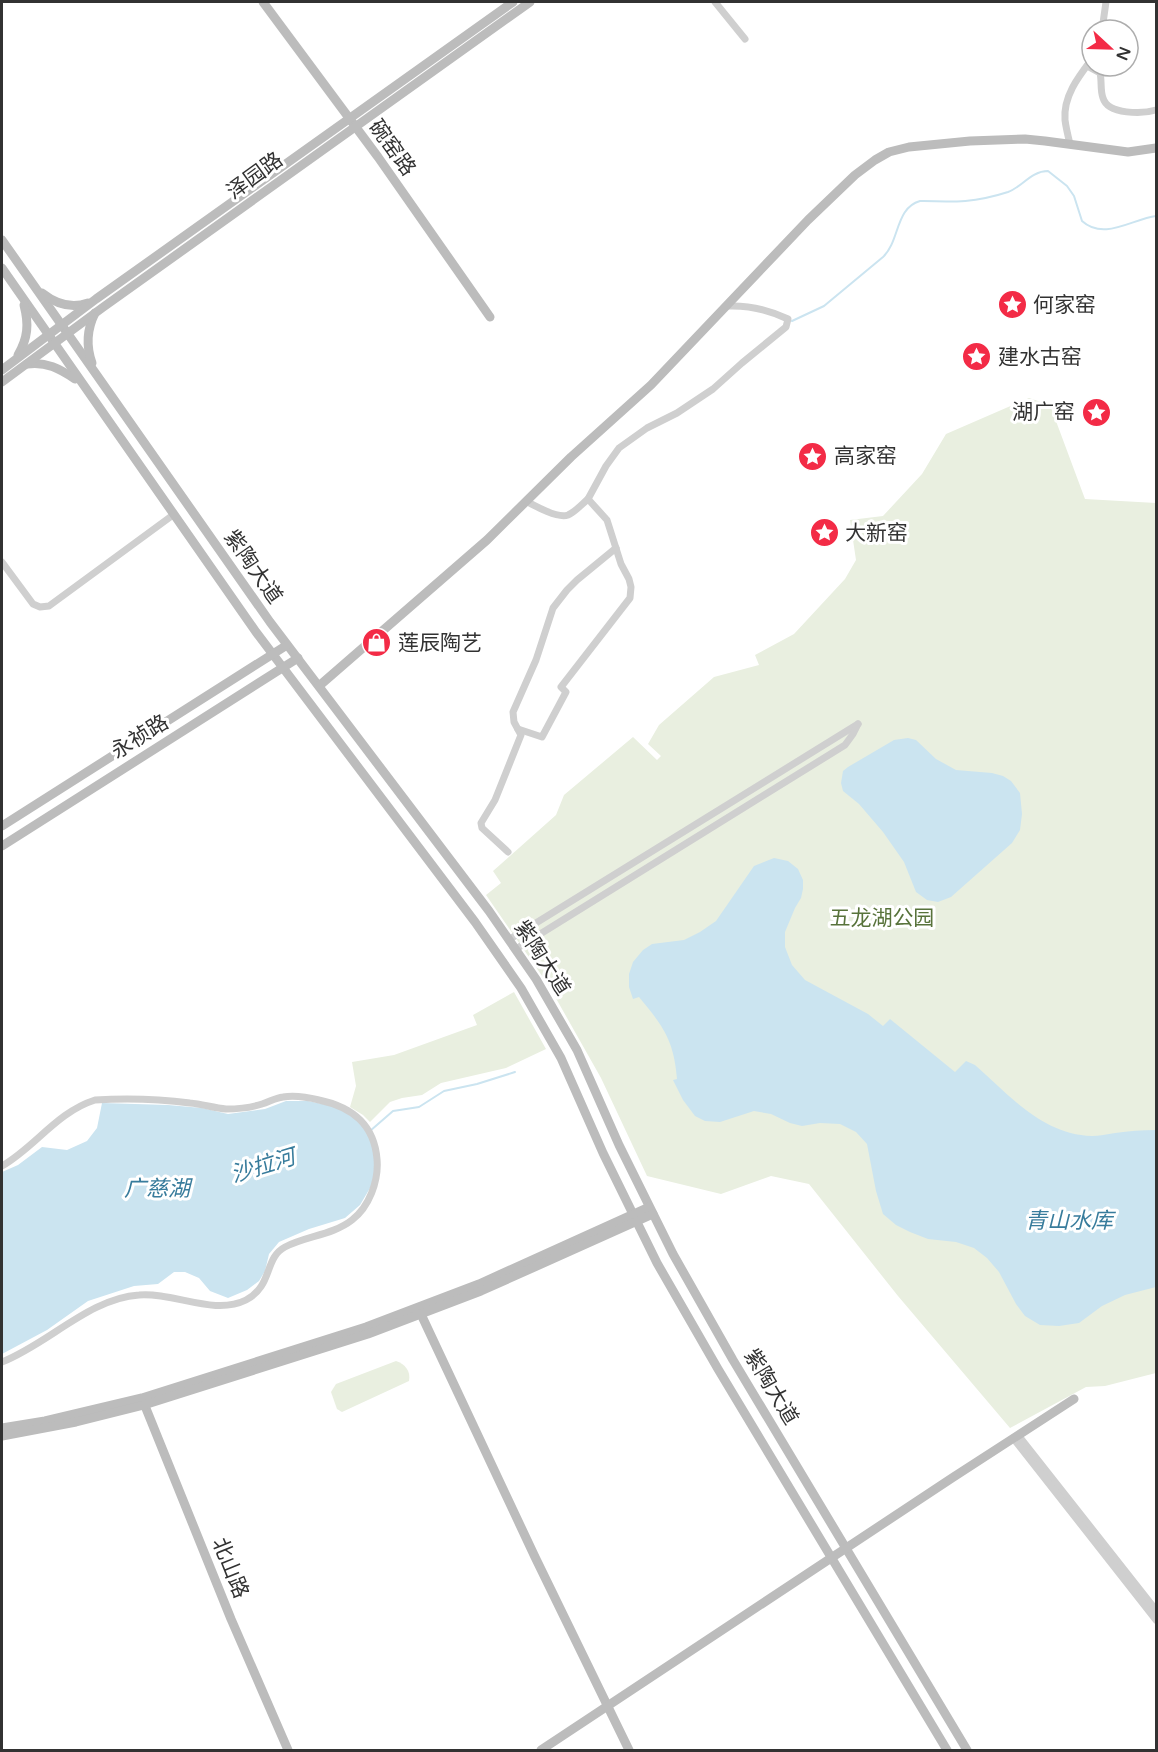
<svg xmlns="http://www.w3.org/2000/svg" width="1158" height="1752" font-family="'Varela Round','Noto Sans SC',sans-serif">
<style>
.green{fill:#e9efe0}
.water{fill:#cbe4f0}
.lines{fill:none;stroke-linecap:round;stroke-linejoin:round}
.stream{stroke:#cbe4f0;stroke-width:2}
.street{stroke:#cfcfcf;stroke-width:7}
.secondary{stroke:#bcbcbc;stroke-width:9}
.labels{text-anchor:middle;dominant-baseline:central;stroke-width:6;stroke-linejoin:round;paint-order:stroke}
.street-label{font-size:21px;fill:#323232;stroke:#fff}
.poi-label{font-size:21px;fill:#323232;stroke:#fff;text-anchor:start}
.park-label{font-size:21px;fill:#58733b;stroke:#fff}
.water-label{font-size:22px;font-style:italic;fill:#387c9c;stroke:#fff}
</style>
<rect width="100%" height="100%" fill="#fff"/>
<!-- green -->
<g class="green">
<polygon points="1029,398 1050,405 1085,499 1156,503 1156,1373 1105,1386 1086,1387 1010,1428 898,1296 809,1184 771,1176 721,1194 647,1176 601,1078 549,986 486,895 501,883 493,871 556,815 564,795 633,737 657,760 661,756 648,744 659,725 714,677 759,665 755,655 794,634 845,579 856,560 850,520 883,516 922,474 946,434"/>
<polygon points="514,992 546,1049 506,1068 441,1083 422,1095 402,1098 390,1102 370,1122 363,1115 350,1107 356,1086 352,1062 394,1055 477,1025 473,1015"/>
<path d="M396 1361C405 1364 411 1371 409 1381L342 1412 337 1409 331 1392 336 1384Z"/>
</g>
<!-- water -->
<g class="water">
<polygon points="908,738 916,740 936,759 956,770 992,773 1003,776 1011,781 1020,793 1022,814 1020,830 1012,843 951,897 938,902 927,900 916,892 904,862 883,832 859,804 843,791 841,783 843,771 848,767 894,740"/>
<path d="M774 858 788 861 798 869 803 880V889L801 898 795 908 785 932V947L792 965 805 980 868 1014 883 1026 890 1019 955 1072 966 1061 975 1065C1009 1095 1043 1135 1092 1136 1099 1136 1107 1134 1115 1133 1129 1131 1142 1130 1156 1130V1287L1125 1295 1102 1306 1079 1323 1059 1326 1040 1325 1025 1316 1016 1304 999 1272 987 1258 974 1248 956 1242 928 1239 910 1232 896 1225 883 1214 876 1191 867 1144 856 1132 840 1124 820 1123 802 1126 790 1123 771 1114 754 1111 720 1122 705 1121 695 1116 683 1100 673 1080 677 1079C674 1040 663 1026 639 997L633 999 629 987V974L633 962 643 950 652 944 684 940 700 932 716 921 754 866Z"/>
<polygon points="286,1101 308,1101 337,1107 366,1125 376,1157 373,1183 360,1205 345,1218 309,1229 279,1242 269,1254 265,1271 259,1281 247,1290 228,1298 210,1291 199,1278 185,1272 174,1272 158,1284 134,1286 88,1301 47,1330 2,1354 2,1172 18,1165 42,1147 67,1150 87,1141 97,1128 102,1103 168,1105 202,1108 228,1114 265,1109"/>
</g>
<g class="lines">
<!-- stream -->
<g class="stream">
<path d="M792 321 824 306 883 257C900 241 895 208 920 201 954 202 974 203 1008 192 1022 187 1031 171 1048 171L1067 186 1074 196 1082 221C1104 241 1132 219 1156 216"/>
<polyline points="370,1131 393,1111 419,1107 444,1091 477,1084 515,1072"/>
</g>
<!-- street -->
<g class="street">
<polyline points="715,2 745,39"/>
<polyline points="1102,30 1106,2"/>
<path d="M1087 66 1100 73C1102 81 1100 90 1103 98 1108 115 1143 114 1156 110"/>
<path d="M1070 144C1068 136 1066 128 1065 120 1063 96 1079 76 1092 59"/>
<path d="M588 499 606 466 619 448 647 428 677 413 713 389 742 363 786 327 788 319C769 310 749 305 727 306"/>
<polyline points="2,562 33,604 40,607 49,606 173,515"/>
<path d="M518 729 542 737 566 692 561 687 630 598 631 587 629 579 621 564 607 520 588 499C582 504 575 512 568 515 558 519 535 506 526 501"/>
<polyline points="508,852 482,828 481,823 495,800 521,735 514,722 513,712 536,660 553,608 567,590 577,580 616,548"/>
<polyline points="510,939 858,724"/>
<polyline points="516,949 845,745 853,734 858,724"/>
<path d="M2 1166C35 1147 57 1112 95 1100 126 1098 159 1099 190 1103 202 1104 214 1108 226 1109 238 1109 250 1108 262 1104 269 1102 275 1098 283 1097 295 1095 307 1097 319 1100 352 1107 374 1124 377 1159 379 1181 369 1207 352 1220 333 1235 306 1236 285 1247 264 1258 273 1286 246 1300 214 1316 174 1292 139 1295 90 1298 48 1344 2 1362"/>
<polyline points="1018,1435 1156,1610"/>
<polyline points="1013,1438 1156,1620"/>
</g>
<!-- secondary -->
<g class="secondary">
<polyline points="263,2 378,157 490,317"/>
<polyline points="2,240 270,622 489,911 536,979 577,1050 619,1145 673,1254 733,1360 967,1750"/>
<polyline points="2,268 256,632 475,922 521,988 561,1058 603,1153 657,1263 718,1369 947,1750"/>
<path d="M42 293C56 304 71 309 88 303"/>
<path d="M18 355C28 338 29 324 24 305"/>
<path d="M92 363C86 346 87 329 95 313"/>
<path d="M27 364C46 361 60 369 75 379"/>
<polyline points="2,370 96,299 513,2"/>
<polyline points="2,382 102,308 530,2"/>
<polyline points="319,686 487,540 571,457 651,385 808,220 855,175 875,160 889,152 909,147 970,141 1025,139 1045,141 1128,152 1156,148"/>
<polyline points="2,826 287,645"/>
<polyline points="2,846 298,658"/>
<polyline points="419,1310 535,1557 629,1750"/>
<polyline points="143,1401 231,1619 288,1750"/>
<polyline points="2,1428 45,1421 142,1398 366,1327 479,1284 649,1207"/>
<polyline points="2,1436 76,1422 144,1405 368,1334 481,1291 653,1214"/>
<polyline points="541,1750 952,1478 1074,1399"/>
</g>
</g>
<!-- icons -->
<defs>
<symbol id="sight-disc" viewBox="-11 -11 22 22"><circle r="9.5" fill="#f32b46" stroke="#fff"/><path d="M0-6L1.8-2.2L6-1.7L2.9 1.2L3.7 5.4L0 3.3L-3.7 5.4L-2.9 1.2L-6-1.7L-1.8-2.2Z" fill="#fff"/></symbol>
<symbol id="shop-disc" viewBox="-11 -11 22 22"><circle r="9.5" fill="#f32b46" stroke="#fff"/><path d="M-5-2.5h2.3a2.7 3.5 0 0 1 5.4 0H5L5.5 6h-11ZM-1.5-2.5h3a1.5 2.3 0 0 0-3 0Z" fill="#fff"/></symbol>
</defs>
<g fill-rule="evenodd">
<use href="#sight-disc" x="996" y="288" width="33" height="33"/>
<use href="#sight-disc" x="960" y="340" width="33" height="33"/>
<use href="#sight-disc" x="1080" y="396" width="33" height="33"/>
<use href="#sight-disc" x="796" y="440" width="33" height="33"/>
<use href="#sight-disc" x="808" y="516" width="33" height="33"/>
<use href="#shop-disc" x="360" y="626" width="33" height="33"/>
</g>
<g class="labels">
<!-- street labels -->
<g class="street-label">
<text transform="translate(392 148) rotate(54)">碗窑路</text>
<text transform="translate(255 176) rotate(-36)">泽园路</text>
<text transform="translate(253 567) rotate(55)">紫陶大道</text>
<text transform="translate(140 737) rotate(-32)">永祯路</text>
<text transform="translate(542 958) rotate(57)">紫陶大道</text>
<text transform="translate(771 1387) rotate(59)">紫陶大道</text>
<text transform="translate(230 1568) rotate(68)">北山路</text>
</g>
<!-- poi labels -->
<g class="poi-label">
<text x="1033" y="305">何家窑</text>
<text x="998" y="357">建水古窑</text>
<text x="1075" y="412" text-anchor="end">湖广窑</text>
<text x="834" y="456">高家窑</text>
<text x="845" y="533">大新窑</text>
<text x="398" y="643">莲辰陶艺</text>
</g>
<!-- park labels -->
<g class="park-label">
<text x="882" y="918">五龙湖公园</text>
</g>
<!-- water labels -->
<g class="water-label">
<text transform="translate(263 1166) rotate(-17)">沙拉河</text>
<text x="157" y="1189">广慈湖</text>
<text x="1069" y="1221">青山水库</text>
</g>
</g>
<!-- border -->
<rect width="1158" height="1752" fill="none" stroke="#323232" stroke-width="6"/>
<!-- north arrow -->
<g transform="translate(1110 48) rotate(112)"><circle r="28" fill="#ffffff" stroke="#adadad" stroke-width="1.5"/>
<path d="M0-4.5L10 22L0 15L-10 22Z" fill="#f32b46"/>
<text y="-9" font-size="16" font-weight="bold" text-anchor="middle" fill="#323232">N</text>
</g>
</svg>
